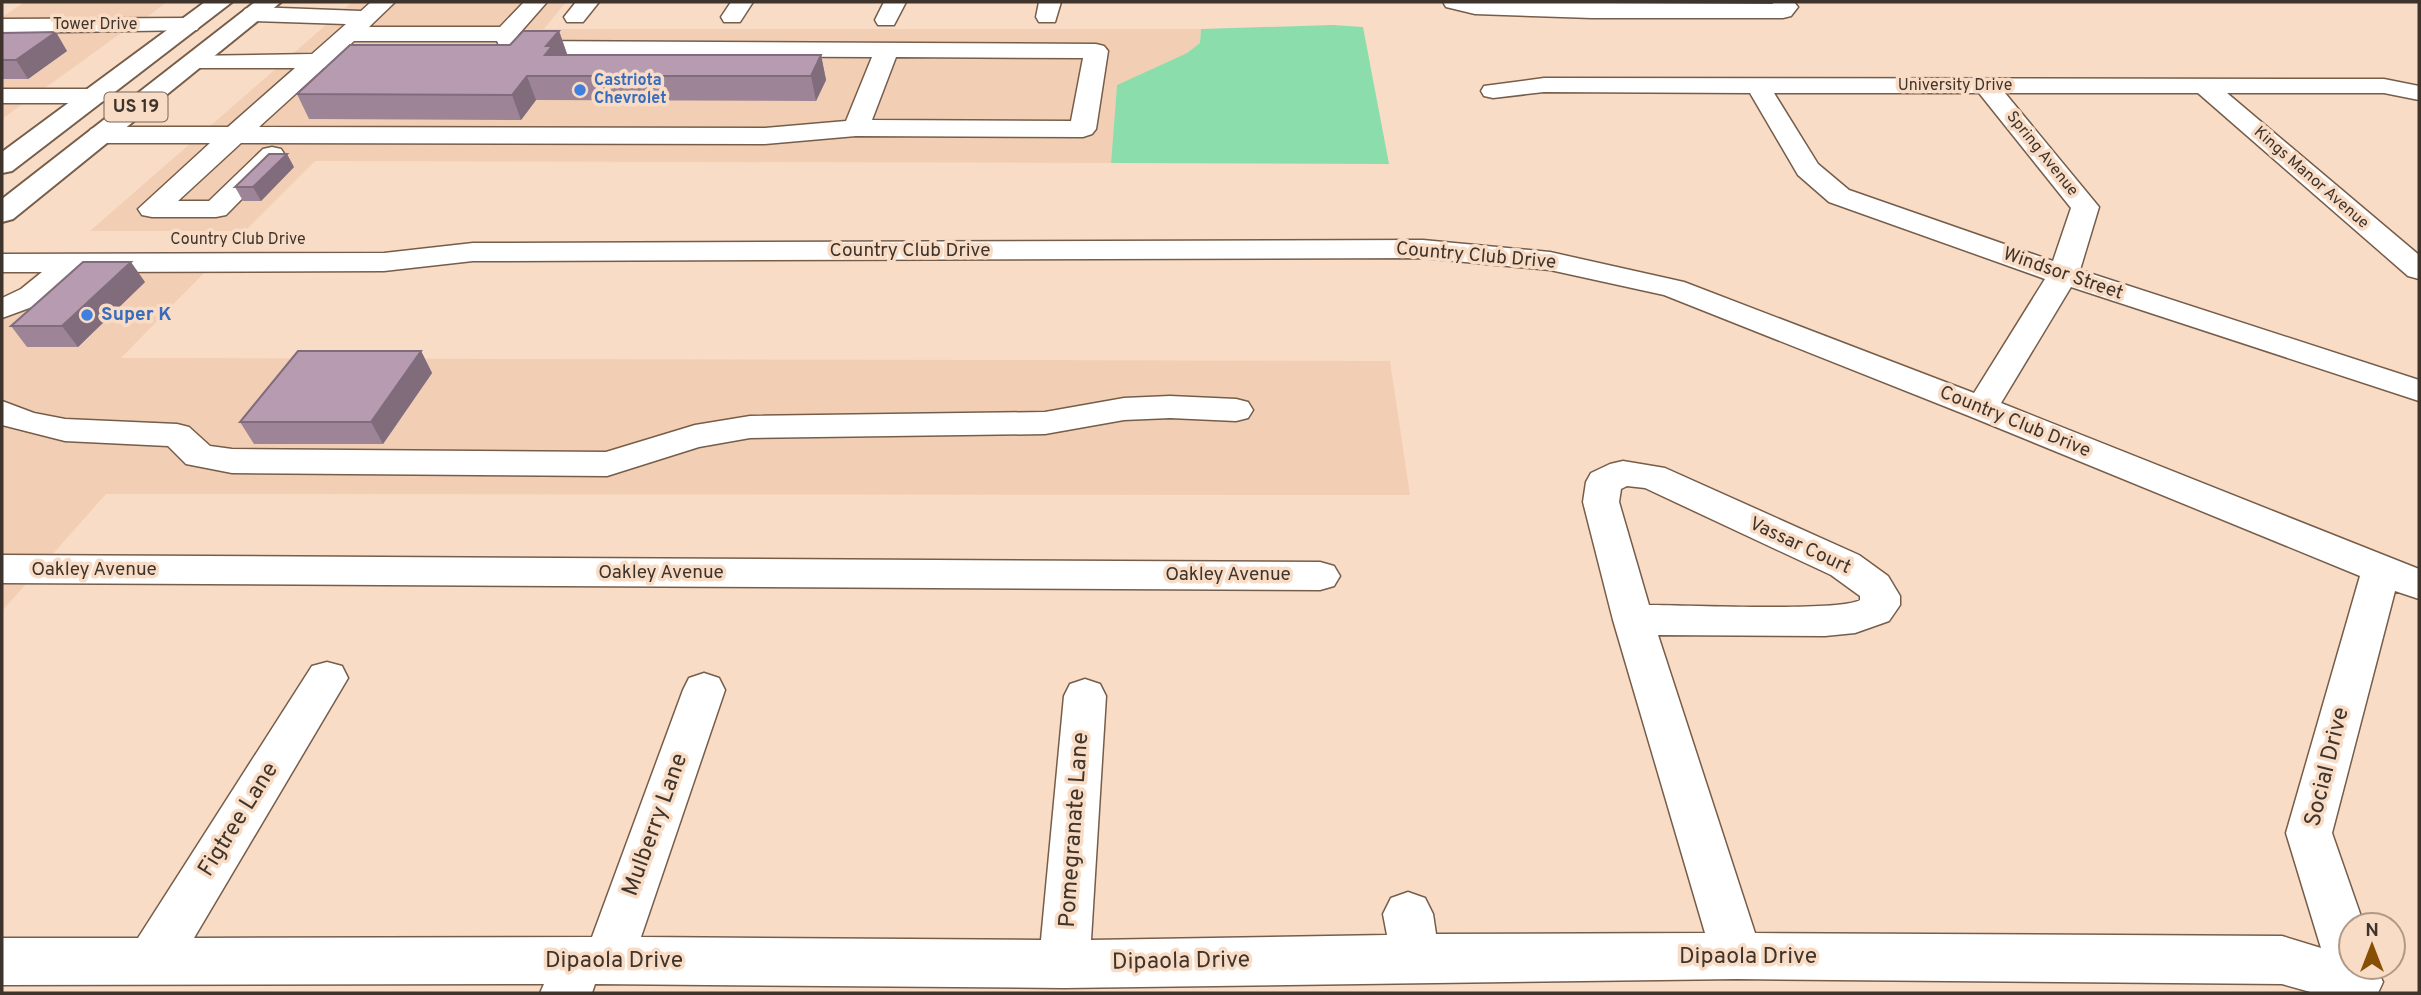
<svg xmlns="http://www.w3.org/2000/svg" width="2421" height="995" font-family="Overpass,sans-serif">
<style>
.built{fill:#f2cfb4}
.green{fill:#8cddac}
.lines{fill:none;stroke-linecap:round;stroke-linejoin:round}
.minor-casing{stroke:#765d4a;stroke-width:3}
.highway-casing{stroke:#765d4a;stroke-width:4}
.minor{fill:#fff;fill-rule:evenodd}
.highway{fill:#fff;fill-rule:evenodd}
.wall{fill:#9d8597}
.shaded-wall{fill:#806c7b}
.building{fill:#b79bb0;stroke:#806c7b;stroke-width:2}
.shop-dot{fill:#3f7fe0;stroke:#f9dcc5;stroke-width:2.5}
.labels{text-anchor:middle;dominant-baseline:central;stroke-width:7;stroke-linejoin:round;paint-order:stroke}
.far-street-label{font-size:16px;fill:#3f342b;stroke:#f9dcc5}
.far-shop-label{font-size:16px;font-weight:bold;fill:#366cbe;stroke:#f9dcc5;text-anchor:start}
.shield{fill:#f9dcc5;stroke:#776659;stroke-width:2}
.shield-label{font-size:18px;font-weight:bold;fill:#3f342b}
.street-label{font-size:19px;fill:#3f342b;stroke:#f9dcc5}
.shop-label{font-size:19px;font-weight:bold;fill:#366cbe;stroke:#f9dcc5;text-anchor:start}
.near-street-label{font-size:23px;fill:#3f342b;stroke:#f9dcc5}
</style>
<rect width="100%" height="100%" fill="#f9dcc5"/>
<!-- built -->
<g class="built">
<polygon points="25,2 167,2 144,19 2,20 2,17"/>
<polygon points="352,2 566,2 544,29 1201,29 1200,43 1187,53 1117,85 1111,163 315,161 245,231 90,231"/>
<polygon points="2,31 124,31 2,119"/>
<polygon points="204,273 121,358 1390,361 1410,495 106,494 2,611 2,303 35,274"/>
</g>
<!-- green -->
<polygon class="green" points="1333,25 1363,27 1389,164 1111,163 1117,85 1187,53 1200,43 1201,29"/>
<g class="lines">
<defs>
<g id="minor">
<path d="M371 2H395L369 27H500L524 2H547L518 35 520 41 1096 44 1104 46 1108 51 1096 129 1092 134 1083 137 856 136 765 144 241 143 178 201H209L263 149 272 147 281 149 285 155 226 215 216 217H152L142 215 138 209 210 143H100L91 141 87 135 91 129 100 127H228L295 68H194L186 66 182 61 186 56 312 54 346 24 253 21 245 19 242 14 245 9 253 7 361 11ZM354 41H497L503 53 511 55 872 57 846 121 765 128 259 127 324 68H382L390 66 394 61 390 56 340 54ZM896 57 1083 58 1071 121 872 120Z"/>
<polygon points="576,2 599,2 583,22 567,22 564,17"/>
<polygon points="731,2 753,2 740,22 724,22 721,17"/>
<polygon points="884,2 906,2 894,25 878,25 875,20"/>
<polygon points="1039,2 1061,2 1055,22 1039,22 1036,17"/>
<polygon points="1443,2 1773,4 1772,2 1794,2 1798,7 1791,16 1783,18 1592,18 1475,14 1446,7"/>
<polygon points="189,18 197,20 200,25 197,30 2,33 2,19"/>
<path d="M1544 78 2384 79 2419 86V100L2384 93H2227L2419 255V279L2408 276 2198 93H2005L2099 207 2080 270 2419 380V401L2071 287 2001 403 2419 569V599L2395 591 2332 833 2364 925H2351V967H2376L2383 982 2378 993H2314L2282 984 1737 979 1064 988 595 984 592 993H540L544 984 2 985V938H138L312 666 327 662 342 666 348 678 194 938 592 937 683 690 689 678 704 673 719 678 725 690 641 937 1041 940 1064 696 1070 684 1085 679 1100 684 1106 696 1091 940 1387 935 1383 914 1391 898 1408 892 1425 898 1433 914 1436 934 1705 933 1613 620 1583 502 1586 482 1591 473 1610 464 1623 461 1665 468 1859 555 1888 576 1900 596V605L1889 621 1855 633 1825 636 1658 635 1755 933 2282 936 2321 948 2286 833 2360 576 1969 416 1664 295 1550 270 1423 258 473 261 384 271 79 272 43 303 2 318V298L21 289 42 272H2V254L384 253 473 243 1423 240 1550 252 1684 282 1974 393 2045 279 1829 202 1798 175 1750 93 1544 92 1493 98 1484 96 1481 91 1484 86ZM1774 93H1979L2071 208 2053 261 1849 190 1818 164ZM1627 486 1645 488 1831 575 1860 596V600C1840 612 1683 605 1649 605L1619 502 1621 489Z"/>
<polygon points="2,89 95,89 104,91 107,96 104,101 95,103 2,103"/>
<polygon points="1170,396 1236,399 1248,402 1253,410 1248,418 1236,421 1170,418 1124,420 1045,434 750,438 699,447 607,476 232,473 186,464 168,446 65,441 2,425 2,401 34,413 65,419 177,424 189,427 210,446 232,449 606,452 695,425 750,416 1045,412 1124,398"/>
<polygon points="2,555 1320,562 1334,566 1340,576 1334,586 1320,590 2,583"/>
</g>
<g id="highway">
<polygon points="205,2 232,2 12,171 2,173 2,152"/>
<polygon points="255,2 281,2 13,219 2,222 2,199"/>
</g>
</defs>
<!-- minor casing -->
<use href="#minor" class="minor-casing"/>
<!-- highway casing -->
<use href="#highway" class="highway-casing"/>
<!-- minor -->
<use href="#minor" class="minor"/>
<!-- highway -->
<use href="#highway" class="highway"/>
</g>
<!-- wall -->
<g class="wall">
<polygon points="559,31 567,54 821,55 826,80 816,101 536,100 521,120 309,119 297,94 510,45"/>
<polygon points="2,33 67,51 28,79 2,79"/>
<polygon points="294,167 261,201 243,201 235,187"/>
<polygon points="145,282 78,347 27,347 11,326"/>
<polygon points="421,351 432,373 383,444 254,444 240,422"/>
</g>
<!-- shaded-wall -->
<g class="shaded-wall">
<polygon points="559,31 567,54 545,55 546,46"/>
<polygon points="56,32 67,51 28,79 16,60"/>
<polygon points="821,55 826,80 816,101 811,76"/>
<polygon points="527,76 536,100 521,120 512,95"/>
<polygon points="287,154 294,167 261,201 253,187"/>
<polygon points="131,262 145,282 78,347 62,326"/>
<polygon points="421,351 432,373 383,444 371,422"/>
</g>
<!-- building -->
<g class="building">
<polygon points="523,31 559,31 546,46 552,46 545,55 821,55 811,76 527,76 512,95 297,94 350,45 510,45"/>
<polygon points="56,32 16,60 2,60 2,33"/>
<polygon points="269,154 287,154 253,187 235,187"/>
<polygon points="83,262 131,262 62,326 11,326"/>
<polygon points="298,351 421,351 371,422 240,422"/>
</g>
<!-- markers -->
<g class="shop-dot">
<circle cx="580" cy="90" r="7"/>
<circle cx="87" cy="315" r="7"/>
</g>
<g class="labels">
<!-- far-street labels -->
<g class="far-street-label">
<text x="95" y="25">Tower Drive</text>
<text x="1955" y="86">University Drive</text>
<text transform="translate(2042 154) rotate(51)">Spring Avenue</text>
<text transform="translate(2311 178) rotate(41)">Kings Manor Avenue</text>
<text x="238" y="240">Country Club Drive</text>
</g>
<!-- far-shop labels -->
<g class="far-shop-label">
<text x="594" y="81">Castriota<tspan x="594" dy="18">Chevrolet</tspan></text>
</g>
<!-- shield labels -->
<rect class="shield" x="104.5" y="92.5" width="63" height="29" rx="5"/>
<g class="shield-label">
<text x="136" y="107">US 19</text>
</g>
<!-- street labels -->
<g class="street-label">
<text x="910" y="251">Country Club Drive</text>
<text transform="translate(1476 256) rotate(5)">Country Club Drive</text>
<text transform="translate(2063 274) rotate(19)">Windsor Street</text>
<text transform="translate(2015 422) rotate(22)">Country Club Drive</text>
<text transform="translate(1800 546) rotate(25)">Vassar Court</text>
<text x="94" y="570">Oakley Avenue</text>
<text x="661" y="573">Oakley Avenue</text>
<text x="1228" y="575">Oakley Avenue</text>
</g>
<!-- shop labels -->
<g class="shop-label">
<text x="101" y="315">Super K</text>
</g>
<!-- near-street labels -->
<g class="near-street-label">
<text transform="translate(2328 767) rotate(-76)">Social Drive</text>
<text transform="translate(239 820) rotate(-58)">Figtree Lane</text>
<text transform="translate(656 825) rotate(-70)">Mulberry Lane</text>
<text transform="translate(1075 830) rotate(-86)">Pomegranate Lane</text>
<text x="1748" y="957">Dipaola Drive</text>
<text x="614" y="961">Dipaola Drive</text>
<text transform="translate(1181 962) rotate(-1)">Dipaola Drive</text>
</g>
</g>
<!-- border -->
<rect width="2421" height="995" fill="none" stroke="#3f342b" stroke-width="7"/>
<!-- north arrow -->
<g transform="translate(2372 946)"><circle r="33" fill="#f9dcc5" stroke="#af9987" stroke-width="2"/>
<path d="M0-5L12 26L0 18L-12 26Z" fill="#884e04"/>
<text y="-10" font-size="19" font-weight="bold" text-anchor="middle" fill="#3f342b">N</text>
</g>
</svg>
